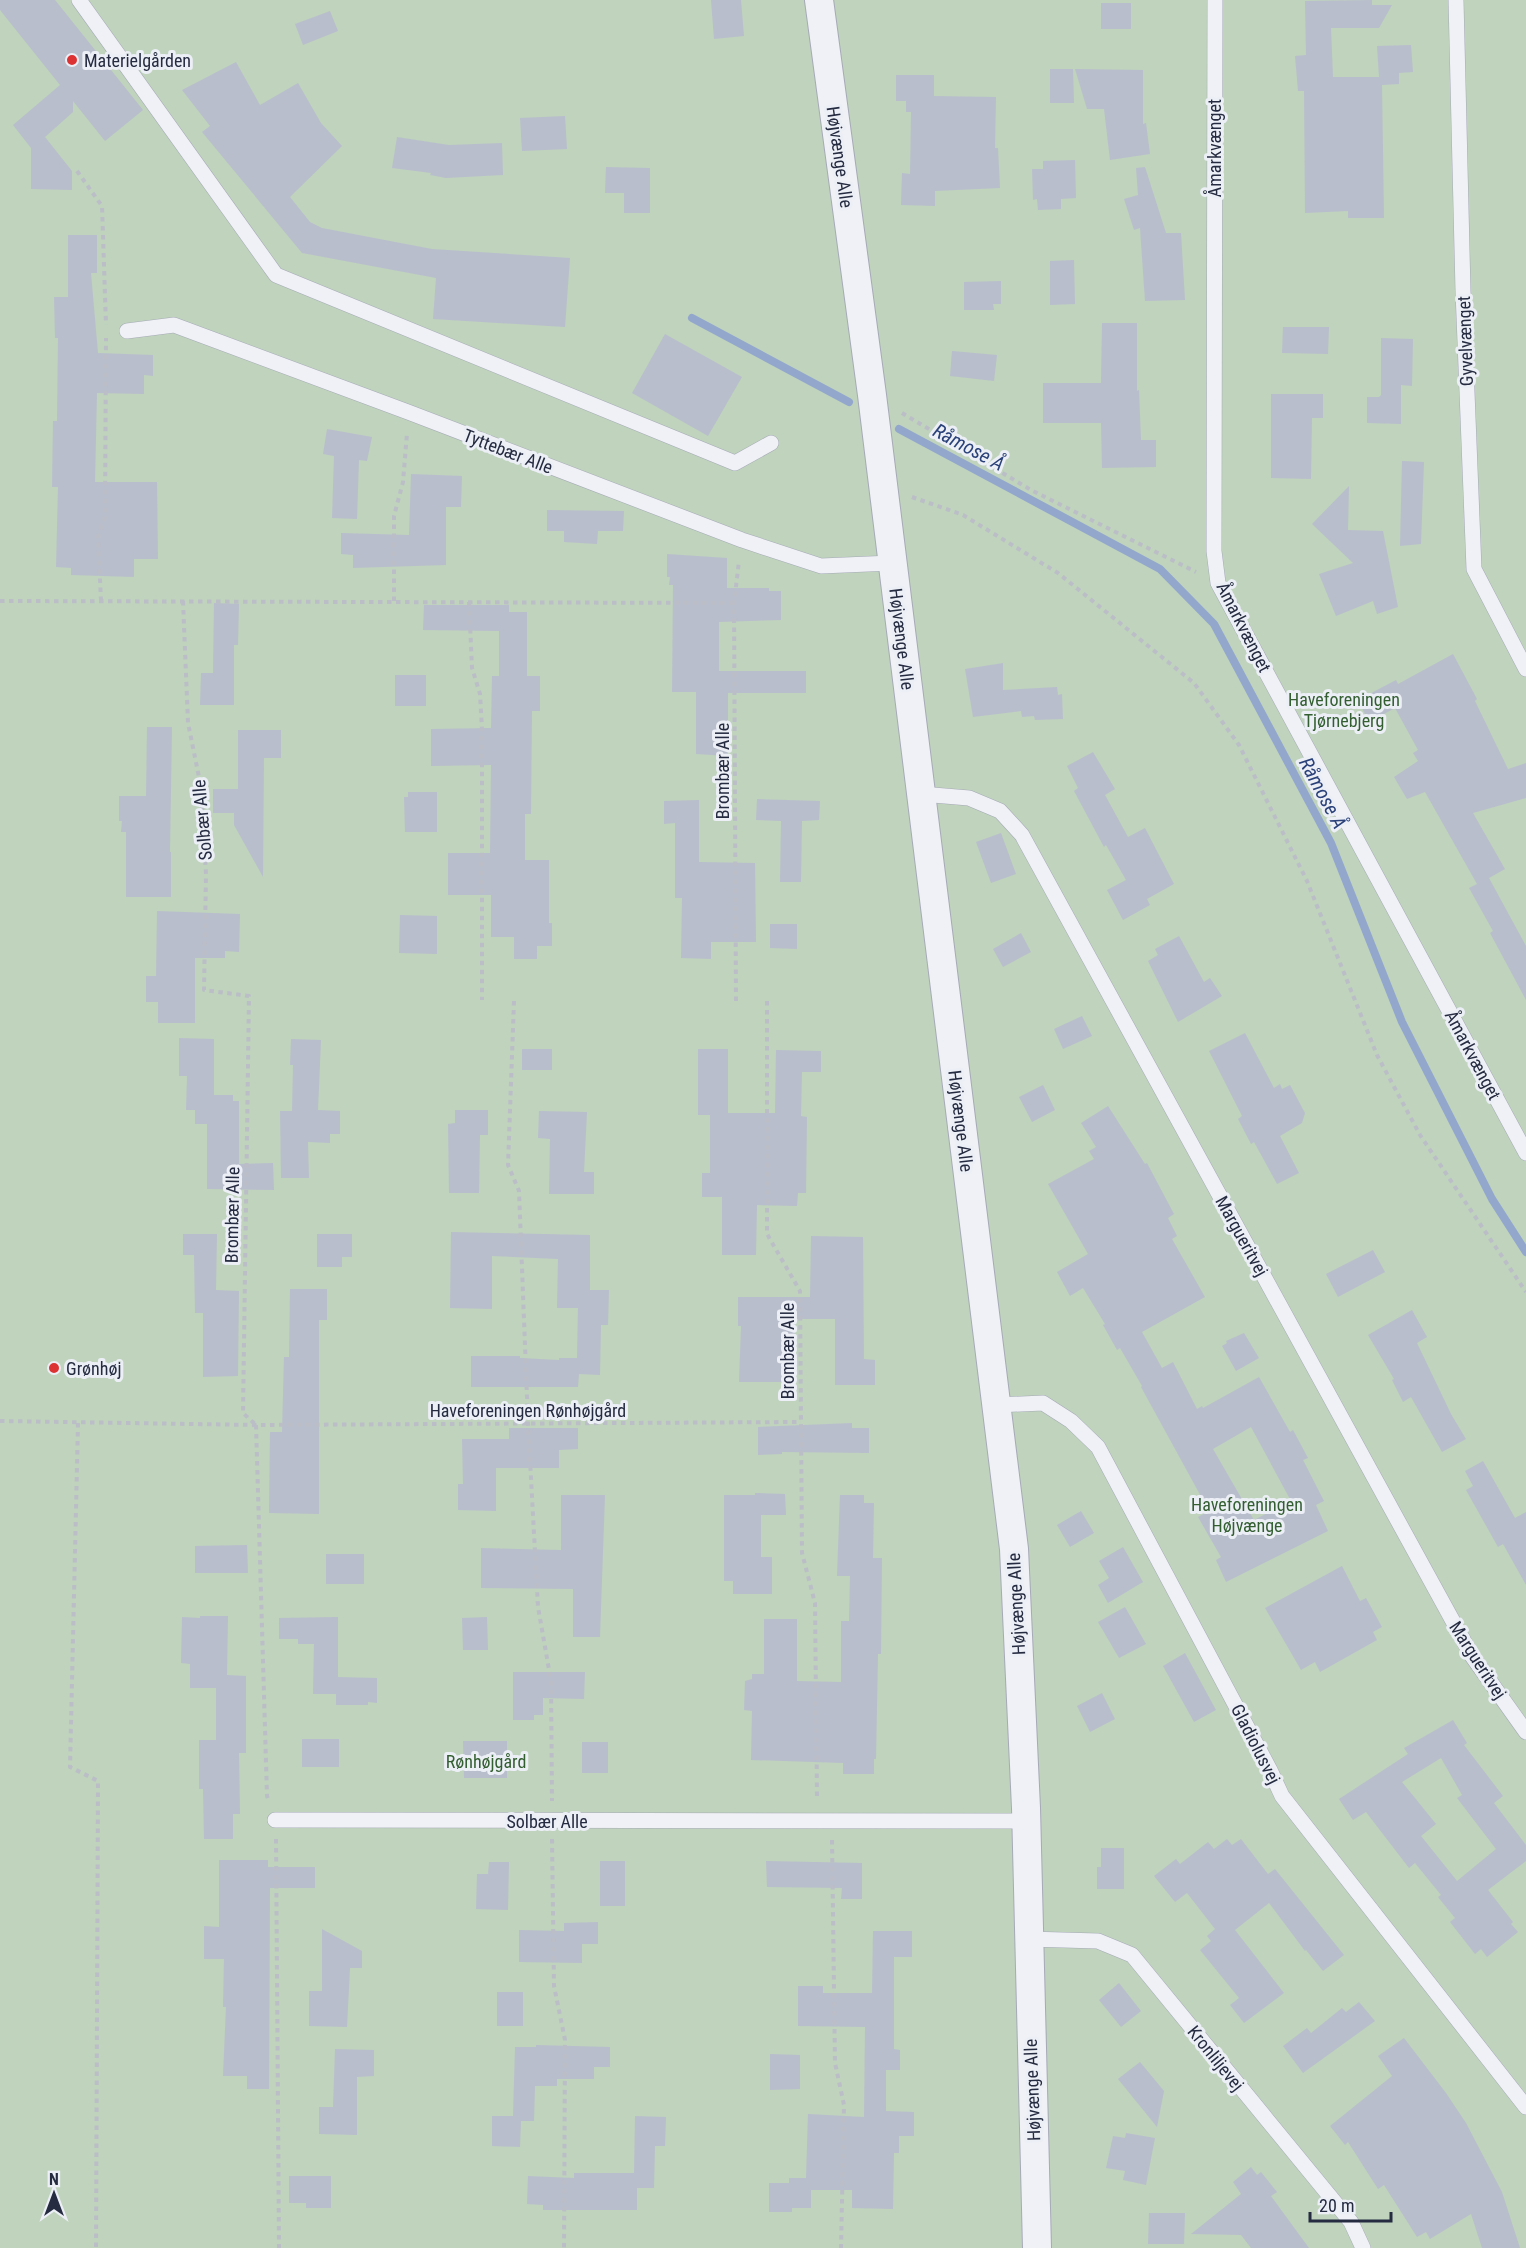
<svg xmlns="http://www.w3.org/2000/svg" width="1526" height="2248" font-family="'Roboto Condensed',sans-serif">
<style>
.green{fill:#bfd3bd}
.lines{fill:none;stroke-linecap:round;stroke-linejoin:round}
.stream{stroke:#93a7cd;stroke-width:8}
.building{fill:#b9becc;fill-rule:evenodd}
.service-casing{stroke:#a6aab6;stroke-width:16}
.minor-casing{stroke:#a6aab6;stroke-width:30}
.path{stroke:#bbbec7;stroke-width:4;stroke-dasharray:4.5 4.5;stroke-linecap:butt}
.service{stroke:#f0f1f6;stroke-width:15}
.minor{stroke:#f0f1f6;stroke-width:28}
.poi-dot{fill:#dc3234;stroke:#eceff6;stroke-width:2}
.labels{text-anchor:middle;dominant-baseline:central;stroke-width:6;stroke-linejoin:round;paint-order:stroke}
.poi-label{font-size:18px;fill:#252b40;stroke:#eceff6;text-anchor:start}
.street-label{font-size:18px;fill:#252b40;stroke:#eceff6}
.park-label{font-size:18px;fill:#325e30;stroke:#eceff6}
.water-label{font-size:20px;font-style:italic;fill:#2a4279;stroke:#eceff6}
</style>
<rect width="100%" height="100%" fill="#dde0e8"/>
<!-- green -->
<rect class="green" x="0" y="0" width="1526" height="2248"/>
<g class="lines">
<!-- stream -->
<g class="stream">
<polyline points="692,318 849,402"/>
<polyline points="899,429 1160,569 1214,624 1331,843 1402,1022 1492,1199 1526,1252"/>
</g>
</g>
<!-- building -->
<g class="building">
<polygon points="0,0 55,0 143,110 105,141 73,101 73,112 45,137 72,171 72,190 31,189 31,148 13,125 60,85 0,10"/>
<polygon points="711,0 741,0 744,36 714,39"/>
<polygon points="1372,0 1372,5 1392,5 1379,28 1331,28 1333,77 1379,77 1377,46 1411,45 1413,72 1399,73 1399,84 1382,85 1384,218 1348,218 1348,211 1305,213 1304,91 1298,91 1295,56 1306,55 1305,1"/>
<rect x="1101" y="3" width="30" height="26"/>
<polygon points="330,11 338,31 303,45 295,24"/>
<polygon points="236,62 260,105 298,83 321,123 342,146 290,197 310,222 322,228 432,249 570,258 565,327 433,319 436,278 302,253 202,132 210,126 182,90"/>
<polygon points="1050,69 1073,69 1074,103 1050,103"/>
<polygon points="1075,69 1143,70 1143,124 1146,123 1150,154 1110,160 1104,109 1087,109"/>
<polygon points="896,75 934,75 934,96 996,97 995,148 998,148 1000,188 935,191 935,206 901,205 902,173 910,174 911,112 906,112 906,101 896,101"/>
<polygon points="565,116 567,149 522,151 520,118"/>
<polygon points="397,137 449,145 502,143 503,175 446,178 430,175 431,173 392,168"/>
<polygon points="1075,160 1076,198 1061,199 1061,209 1038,210 1037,199 1033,200 1032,169 1043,169 1043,161"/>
<polygon points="606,167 650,168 650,213 624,213 624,193 605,193"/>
<polygon points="1145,167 1166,233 1181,233 1185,300 1145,301 1140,228 1134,230 1124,199 1138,195 1136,168"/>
<polygon points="68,235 97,235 97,273 91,273 98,353 153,355 153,376 144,375 144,394 97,393 95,482 157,482 158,559 134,559 134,577 71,575 71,568 56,567 58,487 52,487 53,421 57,421 58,338 55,338 54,297 68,297"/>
<polygon points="1074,260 1075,304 1050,305 1050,261"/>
<polygon points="1001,281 1001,304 993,304 994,310 964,310 964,282"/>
<polygon points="1102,323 1137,323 1137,391 1139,390 1141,440 1156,440 1156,467 1102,468 1101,423 1043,423 1043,383 1101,383"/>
<polygon points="1283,327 1329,327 1328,354 1282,353"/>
<polygon points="665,334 742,377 708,436 632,393"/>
<polygon points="1381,338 1413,339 1412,386 1401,385 1401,424 1367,423 1367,397 1379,397 1381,395"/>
<polygon points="952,351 997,355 994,381 950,376"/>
<polygon points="1271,394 1323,394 1323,418 1312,418 1311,479 1271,478"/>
<polygon points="327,429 372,437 367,461 359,460 357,519 332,518 334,456 323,454"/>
<polygon points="1402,461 1424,462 1421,544 1400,546"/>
<polygon points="411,474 462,476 461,507 446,507 446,565 353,568 353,555 341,554 341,533 409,535"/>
<polygon points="1349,486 1348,530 1383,531 1398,607 1377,614 1373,601 1336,616 1319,574 1353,563 1312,524"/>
<polygon points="547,510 624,511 623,531 598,531 597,544 564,542 564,531 547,531"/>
<polygon points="667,554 727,558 727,588 769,588 769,591 781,591 781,620 719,622 719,671 806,671 806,693 728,693 728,756 696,754 696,692 672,692 673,585 669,585 670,577 667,577"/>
<polygon points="214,603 239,604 238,645 234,645 234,705 200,705 201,673 213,673"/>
<polygon points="424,605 509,605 509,612 527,612 527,676 540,676 540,711 532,711 531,814 525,814 525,860 549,860 549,923 552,923 552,946 537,946 537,959 514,959 514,937 491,937 491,895 448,895 448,853 490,853 491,765 431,766 431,729 491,728 492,676 499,676 499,631 423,630"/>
<polygon points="1453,654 1477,699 1475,701 1508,769 1526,763 1526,798 1473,813 1505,869 1489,878 1526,946 1526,1000 1490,933 1493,931 1469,888 1477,884 1425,792 1407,799 1394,777 1418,761 1413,753 1418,750 1395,708 1369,722 1358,700 1396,680 1398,684"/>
<polygon points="1003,663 1003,690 1057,687 1058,695 1062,694 1063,719 1035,720 1034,716 1022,717 1021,711 973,717 965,669"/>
<rect x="395" y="675" width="31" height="31"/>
<polygon points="147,727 172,727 170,852 171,852 171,897 126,897 126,832 121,832 122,821 119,821 119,796 146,796"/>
<polygon points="238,730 281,730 281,758 264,758 263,877 234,825 234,813 213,813 213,789 238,789"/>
<polygon points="1093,752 1115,789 1105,795 1128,837 1145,828 1174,884 1147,899 1150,905 1123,920 1107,890 1126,880 1106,845 1104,847 1074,791 1078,788 1067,766"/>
<polygon points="408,792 437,792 437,832 405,832 404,797 408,797"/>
<polygon points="757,799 820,801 819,820 802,821 801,882 780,882 781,821 756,820"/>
<polygon points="699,800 699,862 755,863 756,942 711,942 711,959 681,958 682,898 675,898 675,823 664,824 664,801"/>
<polygon points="1001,833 1016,874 991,883 976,842"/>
<polygon points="157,911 240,914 239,952 225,951 225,958 195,958 195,1023 158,1023 158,1002 146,1002 146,976 156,976"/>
<polygon points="400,915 437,916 437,954 399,953"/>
<polygon points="770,924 797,924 797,949 770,948"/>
<polygon points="1021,933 1031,952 1003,967 993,949"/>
<polygon points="1179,936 1204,982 1210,978 1222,996 1178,1022 1148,961 1158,955 1155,949"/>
<polygon points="1082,1016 1092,1036 1063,1049 1054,1029"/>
<polygon points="1245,1033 1274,1088 1280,1084 1282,1089 1290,1085 1305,1113 1302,1123 1280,1136 1299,1173 1277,1184 1254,1142 1251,1144 1238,1119 1242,1116 1209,1051"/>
<polygon points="179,1038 214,1039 214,1095 233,1095 233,1101 239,1101 239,1164 273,1163 274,1190 207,1189 207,1124 195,1124 195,1110 186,1110 187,1076 179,1076"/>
<polygon points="291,1039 321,1040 318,1110 340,1111 340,1134 330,1134 330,1143 308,1142 309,1178 281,1178 280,1111 292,1111 293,1065 290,1065"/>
<rect x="522" y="1049" width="30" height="21"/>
<polygon points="698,1049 728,1049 728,1113 775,1113 776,1050 821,1051 821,1072 802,1072 801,1116 807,1117 806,1193 798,1193 797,1206 757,1205 756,1255 722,1255 722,1197 702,1197 702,1173 710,1173 710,1115 698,1115"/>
<polygon points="1043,1085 1055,1110 1032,1122 1019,1097"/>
<path d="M1108 1106 1145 1164 1147 1163 1174 1214 1168 1218 1177 1236 1172 1239 1205 1297 1142 1332 1162 1368 1173 1362 1197 1409 1202 1406 1203 1408 1259 1377 1290 1432 1293 1430 1308 1458 1303 1460 1324 1501 1316 1505 1328 1531 1226 1582 1216 1560 1221 1557 1198 1517 1209 1511 1141 1387 1142 1386 1120 1348 1117 1350 1103 1325 1105 1324 1083 1288 1070 1296 1057 1272 1088 1254 1048 1184 1094 1159 1089 1151 1096 1147 1081 1123ZM1251 1427 1291 1501 1254 1520 1213 1449Z"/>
<polygon points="455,1110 488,1110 488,1135 480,1135 479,1193 449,1193 448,1124 455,1123"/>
<polygon points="539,1111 587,1112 584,1172 594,1172 594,1194 549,1194 550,1139 538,1138"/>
<polygon points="451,1232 590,1235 590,1290 609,1290 608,1325 601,1325 600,1375 579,1374 578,1387 471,1387 471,1356 520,1356 520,1358 559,1360 559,1358 577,1358 578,1308 557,1308 558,1259 492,1256 492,1309 450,1308"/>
<polygon points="183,1234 217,1234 216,1290 239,1291 238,1376 203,1377 203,1313 195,1313 194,1255 183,1255"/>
<polygon points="317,1234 352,1234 352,1257 342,1257 342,1267 317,1267"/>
<polygon points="811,1236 863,1237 864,1359 875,1360 875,1385 835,1385 835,1319 795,1319 793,1382 739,1382 741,1326 738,1326 738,1297 810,1297"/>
<polygon points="1373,1250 1385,1272 1338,1297 1326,1274"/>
<polygon points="290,1289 327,1289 327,1320 319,1320 319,1514 269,1513 270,1432 282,1432 284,1357 289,1357"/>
<polygon points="1412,1310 1427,1337 1417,1343 1451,1414 1466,1439 1442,1452 1411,1397 1403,1402 1392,1380 1394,1379 1368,1335"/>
<polygon points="1244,1333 1259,1358 1236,1371 1222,1346 1227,1343 1226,1341"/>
<polygon points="852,1423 852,1428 869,1428 869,1453 782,1452 782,1454 758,1455 758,1427"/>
<polygon points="509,1428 578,1428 578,1449 559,1450 559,1468 496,1468 496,1511 458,1510 458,1484 463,1484 462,1439 509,1439"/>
<polygon points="1483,1461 1515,1518 1526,1512 1526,1585 1503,1544 1498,1547 1466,1490 1473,1486 1465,1471"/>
<polygon points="755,1493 785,1494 786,1515 761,1515 761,1557 772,1557 772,1594 733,1594 733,1581 724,1581 724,1495 755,1495"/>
<polygon points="561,1495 605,1495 600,1637 573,1637 573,1589 481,1588 481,1548 561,1550"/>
<polygon points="840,1495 864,1495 864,1503 874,1503 873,1558 882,1558 881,1654 878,1654 876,1759 874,1759 874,1774 843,1774 843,1763 751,1760 752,1711 744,1710 745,1681 752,1679 752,1674 764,1674 764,1619 797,1619 797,1681 841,1682 841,1621 849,1621 850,1576 837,1576"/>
<polygon points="1081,1511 1094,1533 1070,1547 1057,1525"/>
<polygon points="247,1545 248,1573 195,1573 195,1546"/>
<polygon points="1123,1547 1143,1582 1108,1603 1098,1585 1109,1578 1099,1561"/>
<rect x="326" y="1554" width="38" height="30"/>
<polygon points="1342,1566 1360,1601 1366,1598 1382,1627 1373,1632 1377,1640 1320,1672 1315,1662 1301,1670 1265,1608"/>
<polygon points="1125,1607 1146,1644 1119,1658 1098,1622"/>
<polygon points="200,1616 228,1616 227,1675 246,1676 246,1753 239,1753 240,1814 233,1814 233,1839 204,1839 203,1789 199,1789 199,1740 216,1740 216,1688 190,1688 190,1664 181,1663 182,1617 200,1618"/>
<polygon points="338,1617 338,1677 377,1678 377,1703 368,1702 368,1705 336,1705 336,1694 313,1694 314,1644 298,1644 298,1639 279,1639 279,1618"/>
<polygon points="487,1617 488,1650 463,1650 462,1618"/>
<polygon points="1185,1653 1216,1710 1194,1722 1163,1666"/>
<polygon points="513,1672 585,1672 584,1699 543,1698 543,1715 534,1715 534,1720 513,1720"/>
<polygon points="1102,1693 1115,1719 1090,1732 1077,1706"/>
<path d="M1453 1720 1467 1743 1464 1745 1503 1796 1494 1803 1526 1845V1861L1488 1890 1513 1922 1511 1924 1518 1932 1487 1957 1481 1949 1475 1954 1450 1922 1455 1918 1438 1897 1441 1895 1415 1863 1409 1868 1366 1812 1353 1820 1339 1799 1408 1754 1404 1748ZM1441 1758 1462 1795 1457 1798 1496 1849 1457 1881 1421 1836 1436 1824 1402 1782Z"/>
<rect x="302" y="1739" width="37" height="28"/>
<polygon points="463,1741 507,1741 507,1778 464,1778"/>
<rect x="582" y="1742" width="26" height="31"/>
<polygon points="1227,1839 1232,1845 1241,1839 1268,1874 1275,1869 1344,1955 1323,1971 1306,1950 1305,1951 1269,1903 1235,1930 1284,1993 1244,2023 1230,2005 1239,1998 1200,1950 1211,1941 1207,1936 1215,1929 1187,1893 1175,1902 1154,1876 1176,1859 1180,1864 1208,1842 1214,1849"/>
<polygon points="1101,1848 1124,1848 1124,1889 1097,1889 1097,1867 1101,1867"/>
<polygon points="219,1860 268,1860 268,1867 315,1867 315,1888 270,1888 269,2089 247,2089 247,2076 223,2076 226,2007 223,2007 224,1959 204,1959 204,1926 219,1927"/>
<rect x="600" y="1861" width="25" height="45"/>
<polygon points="766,1861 862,1863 862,1899 841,1899 842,1888 767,1887"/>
<polygon points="489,1862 509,1862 508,1910 476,1909 477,1874 488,1874"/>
<polygon points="598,1922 598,1944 582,1944 582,1963 519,1962 519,1930 564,1931 564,1923"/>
<polygon points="322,1929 362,1951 362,1968 350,1968 347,2027 309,2026 309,1991 322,1991"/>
<polygon points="873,1931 912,1931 912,1957 894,1957 894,2049 900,2050 900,2070 886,2070 886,2111 914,2112 914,2136 899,2136 899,2153 894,2153 893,2209 852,2208 852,2190 811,2190 811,2208 792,2208 792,2212 769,2212 769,2183 789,2183 789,2178 806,2178 808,2114 864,2117 865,2027 798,2026 798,1986 823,1986 823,1993 872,1993"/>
<polygon points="1119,1983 1141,2011 1121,2027 1099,2000"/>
<rect x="497" y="1992" width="26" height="34"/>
<polygon points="1359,2002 1375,2021 1303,2073 1283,2046 1307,2028 1311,2033 1342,2008 1346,2012"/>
<polygon points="1404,2038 1446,2093 1466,2123 1502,2192 1520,2248 1482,2248 1471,2214 1430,2239 1426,2232 1417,2237 1384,2185 1378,2189 1348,2142 1345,2145 1330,2126 1392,2076 1378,2056"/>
<polygon points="536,2045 610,2047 610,2067 594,2067 594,2079 557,2079 557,2086 535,2086 534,2121 521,2121 520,2147 492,2146 492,2116 513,2116 515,2047 536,2047"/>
<polygon points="335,2049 374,2050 374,2076 357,2077 357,2135 319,2134 319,2107 333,2107"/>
<polygon points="770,2054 800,2055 800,2089 770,2090"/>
<polygon points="1140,2062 1164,2091 1157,2127 1118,2079"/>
<polygon points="635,2116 666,2117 665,2146 655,2146 654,2188 637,2188 637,2210 543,2210 543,2205 527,2204 528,2176 574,2178 574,2173 634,2173"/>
<polygon points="1126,2133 1155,2138 1146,2185 1123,2180 1125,2171 1106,2168 1113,2136 1125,2138"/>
<polygon points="1251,2167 1257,2175 1261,2172 1277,2192 1271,2196 1309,2248 1251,2248 1241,2235 1191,2234 1241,2194 1233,2182"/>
<polygon points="289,2176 331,2176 331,2208 306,2208 306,2203 289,2203"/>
<polygon points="1149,2213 1185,2213 1184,2244 1148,2244"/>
</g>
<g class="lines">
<defs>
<g id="service">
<polyline points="79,0 276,275 735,463 771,443"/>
<polyline points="1215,0 1214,551 1218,583 1526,1153"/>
<polyline points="1456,0 1463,291 1474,569 1526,669"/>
<polyline points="127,331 174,325 408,412 742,540 821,566 892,563"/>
<polyline points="921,794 969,798 1000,811 1022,835 1472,1656 1526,1732"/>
<polyline points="996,1405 1043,1403 1071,1421 1098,1447 1270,1770 1282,1796 1526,2107"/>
<polyline points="275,1820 1026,1821"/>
<polyline points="1028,1939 1098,1941 1132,1955 1351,2222 1363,2248"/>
</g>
<polyline id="minor" points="819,0 872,395 1014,1549 1026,1808 1037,2248"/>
</defs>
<!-- service casing -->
<use href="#service" class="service-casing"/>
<!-- minor casing -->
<use href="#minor" class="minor-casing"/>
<!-- path -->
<g class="path">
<polyline points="77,171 102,206 106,325"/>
<polyline points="902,413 1031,490 1196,572"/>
<polyline points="912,497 963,515 1058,573 1194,683 1239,745 1307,881 1377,1055 1420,1135 1526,1292"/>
<polyline points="0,601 734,603"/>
<polyline points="101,601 98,537 105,517 106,338"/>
<polyline points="183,601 188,723 201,787 206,874 204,990 249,996 243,1413 256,1425"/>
<polyline points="394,601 394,516 403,482 407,433"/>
<polyline points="469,602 472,668 480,694 482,730 482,1000"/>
<polyline points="514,1001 508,1165 519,1191 528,1423 538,1607 551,1681 552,1801"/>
<polyline points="736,1001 734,603 739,561"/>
<polyline points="767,1001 767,1234 800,1291 802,1553 815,1603 817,1799"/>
<polyline points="0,1421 256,1425 801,1422"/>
<polyline points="78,1423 70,1767 98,1781 96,2248"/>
<polyline points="256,1425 267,1796 269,1802"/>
<polyline points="276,1839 279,2248"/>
<polyline points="552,1839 554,1986 565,2040 564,2248"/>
<polyline points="832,1840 835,2063 844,2105 841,2248"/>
</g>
<!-- service -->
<use href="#service" class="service"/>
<!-- minor -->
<use href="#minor" class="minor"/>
</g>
<!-- markers -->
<g class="poi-dot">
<circle cx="72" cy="60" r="6"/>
<circle cx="54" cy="1368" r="6"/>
</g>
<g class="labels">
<!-- poi labels -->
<g class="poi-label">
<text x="84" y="60">Materielgården</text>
<text x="66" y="1368">Grønhøj</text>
</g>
<!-- street labels -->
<g class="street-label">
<text transform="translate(1214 148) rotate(-90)">Åmarkvænget</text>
<text transform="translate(840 157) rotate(82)">Højvænge Alle</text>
<text transform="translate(1465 341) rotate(-92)">Gyvelvænget</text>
<text transform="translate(508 451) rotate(21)">Tyttebær Alle</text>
<text transform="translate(1244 627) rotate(63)">Åmarkvænget</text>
<text transform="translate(902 639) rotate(83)">Højvænge Alle</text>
<text transform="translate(722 771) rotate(-90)">Brombær Alle</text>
<text transform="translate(202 820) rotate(-95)">Solbær Alle</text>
<text transform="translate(1473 1055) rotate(62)">Åmarkvænget</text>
<text transform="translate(961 1121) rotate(83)">Højvænge Alle</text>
<text transform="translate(232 1215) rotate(-89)">Brombær Alle</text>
<text transform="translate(1242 1236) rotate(61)">Margueritvej</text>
<text transform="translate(787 1351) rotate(-90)">Brombær Alle</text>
<text x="528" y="1410">Haveforeningen Rønhøjgård</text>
<text transform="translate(1016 1604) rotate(-93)">Højvænge Alle</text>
<text transform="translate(1478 1660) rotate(57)">Margueritvej</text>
<text transform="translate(1256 1744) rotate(63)">Gladiolusvej</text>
<text x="547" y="1821">Solbær Alle</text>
<text transform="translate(1216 2058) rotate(51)">Kronliljevej</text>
<text transform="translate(1032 2090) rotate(-92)">Højvænge Alle</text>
</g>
<!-- park labels -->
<g class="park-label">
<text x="1344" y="699">Haveforeningen<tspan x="1344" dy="21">Tjørnebjerg</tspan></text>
<text x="1247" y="1504">Haveforeningen<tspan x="1247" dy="21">Højvænge</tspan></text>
<text x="486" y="1761">Rønhøjgård</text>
</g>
<!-- water labels -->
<g class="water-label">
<text transform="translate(969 447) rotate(28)">Råmose Å</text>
<text transform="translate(1323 793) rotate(62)">Råmose Å</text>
</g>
</g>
<!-- north arrow -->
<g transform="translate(54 2194)" stroke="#eceff6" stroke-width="4.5" paint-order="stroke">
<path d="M0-4.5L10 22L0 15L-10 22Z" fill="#252b40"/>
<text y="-9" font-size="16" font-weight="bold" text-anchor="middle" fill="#252b40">N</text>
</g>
<!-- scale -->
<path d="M1310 2212v9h81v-9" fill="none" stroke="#252b40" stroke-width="3"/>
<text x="1319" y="2212" font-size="18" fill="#252b40" stroke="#eceff6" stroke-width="4.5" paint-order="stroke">20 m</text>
</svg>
